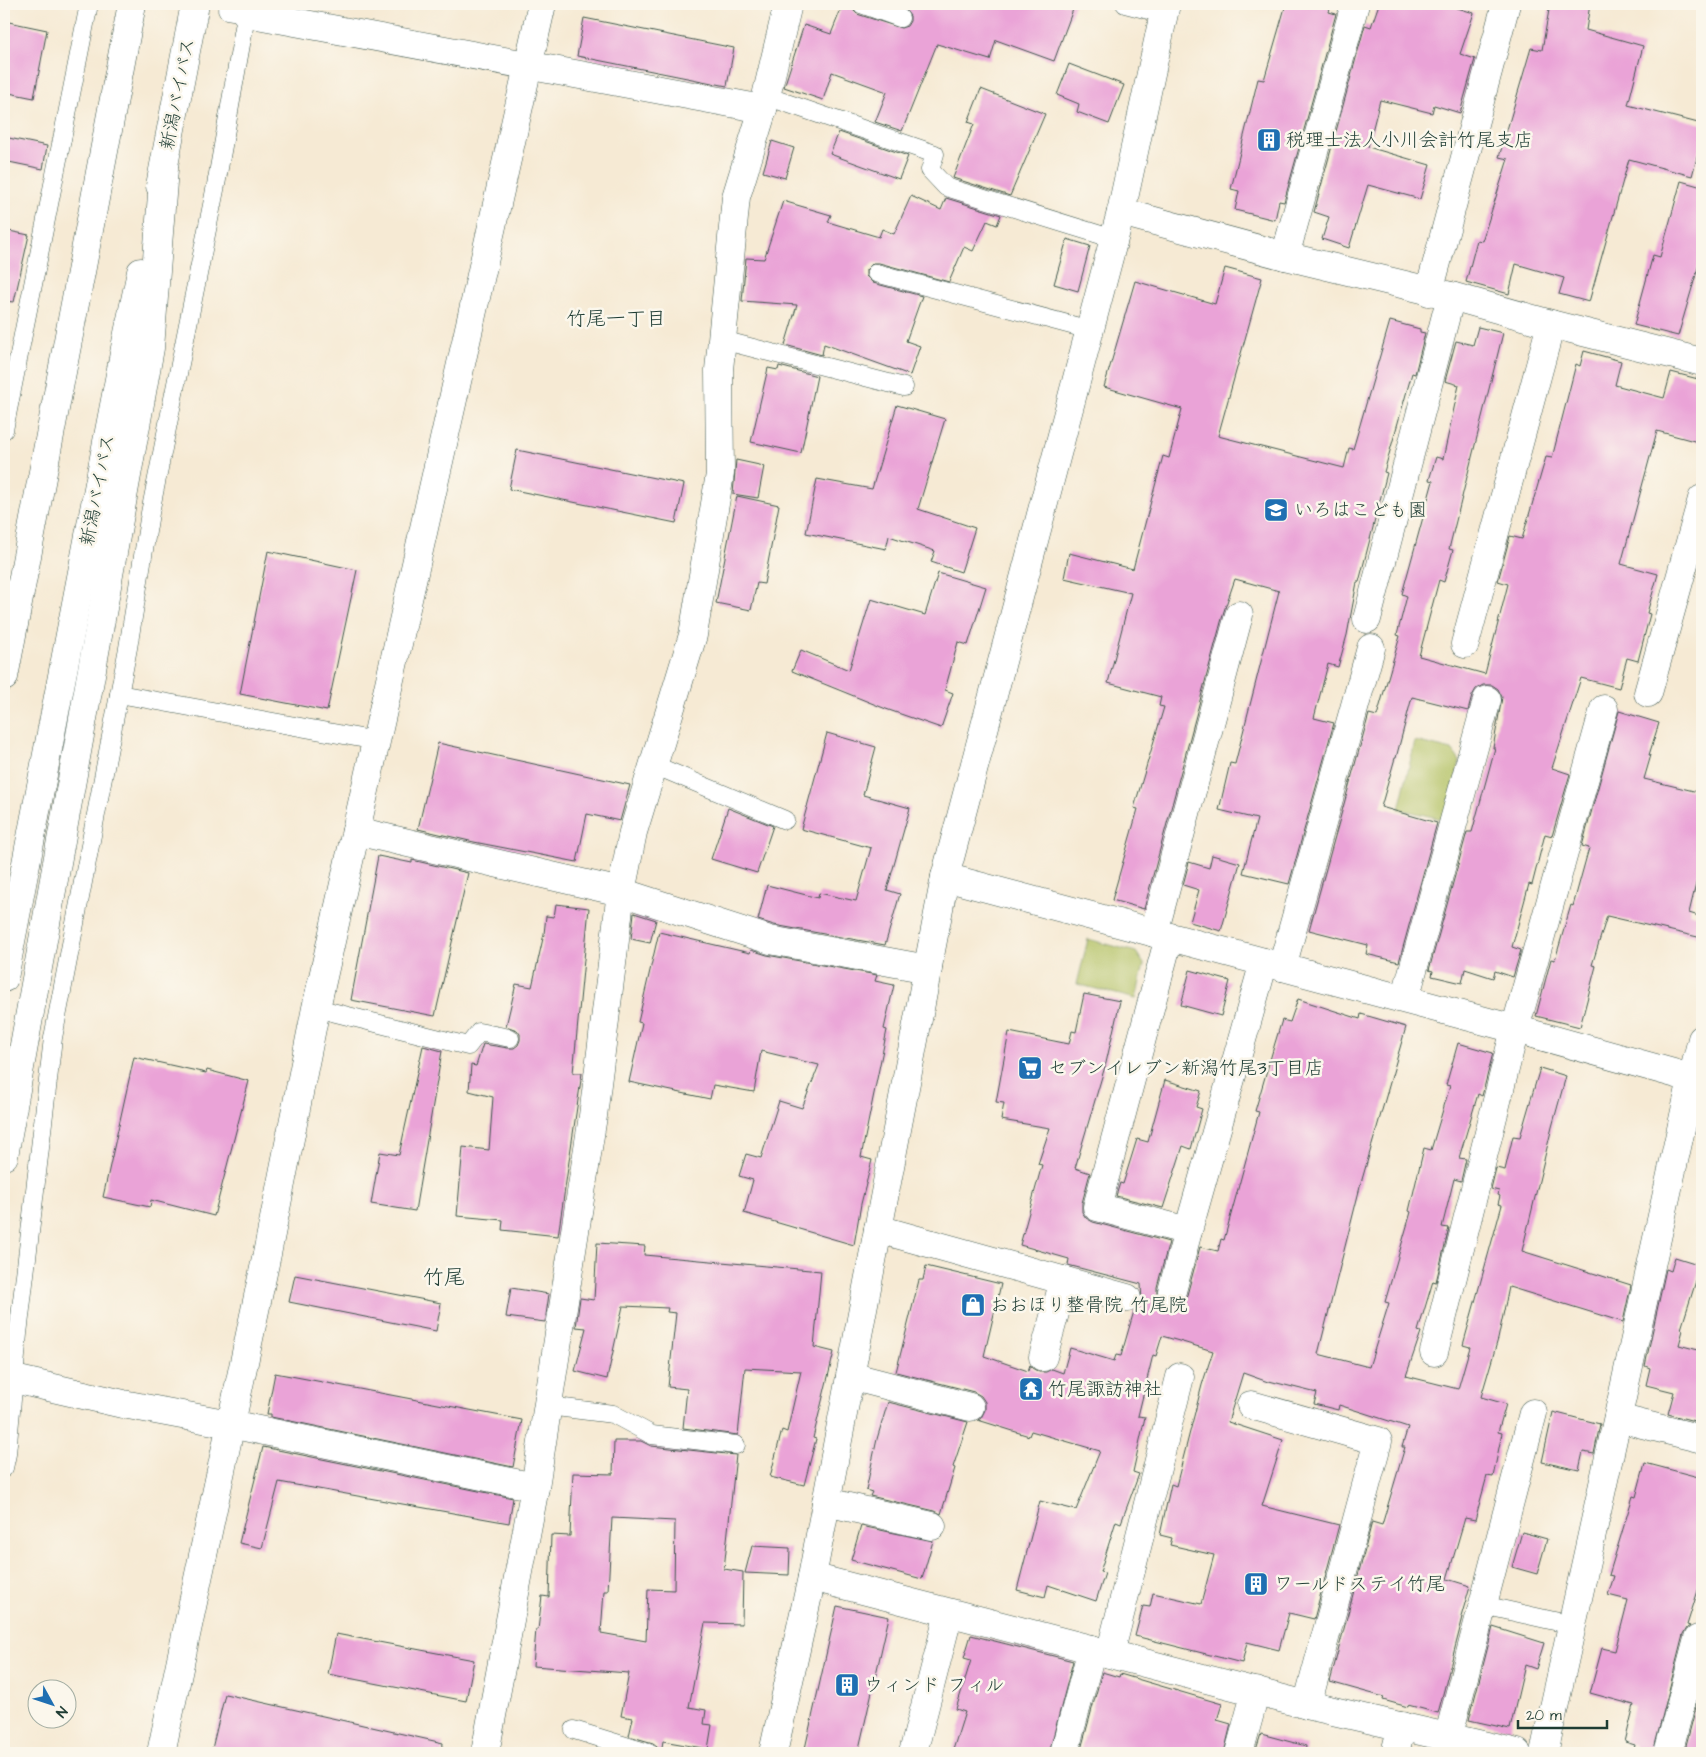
<svg xmlns="http://www.w3.org/2000/svg" width="1706" height="1757" font-family="'Architects Daughter','Klee One',sans-serif">
<style>
.green{fill:#b2c163;stroke:#687f4c}
.building{fill:#eaa3d7;fill-rule:evenodd}
.lines{fill:none;stroke-linecap:round;stroke-linejoin:round}
.service-casing{stroke:#3f574c;stroke-width:19}
.minor-casing{stroke:#3f574c;stroke-width:29}
.tertiary-casing{stroke:#3f574c;stroke-width:29}
.trunk-casing{stroke:#3f574c;stroke-width:29}
.service{stroke:#fff;stroke-width:18}
.minor{stroke:#fff;stroke-width:28}
.tertiary{stroke:#fff;stroke-width:28}
.trunk{stroke:#fff;stroke-width:28}
.labels{text-anchor:middle;dominant-baseline:central;stroke-width:5;stroke-linejoin:round;paint-order:stroke}
.street-label{font-size:19px;fill:#1f3d34;stroke:#fbf7ec}
.poi-label{font-size:19px;fill:#1f3d34;stroke:#fbf7ec;text-anchor:start}
.neighbourhood-label{font-size:20px;fill:#1f3d34;stroke:#fbf7ec}
.quarter-label{font-size:21px;fill:#1f3d34;stroke:#fbf7ec}
</style>
<rect width="100%" height="100%" fill="#fbf7ec"/>
<filter id="ink" filterUnits="userSpaceOnUse"><feTurbulence type="fractalNoise" baseFrequency=".02" numOctaves="2"/><feDisplacementMap in="SourceGraphic" scale="10" xChannelSelector="R" yChannelSelector="G"/><feConvolveMatrix kernelMatrix="1 2 1 2 8 2 1 2 1" color-interpolation-filters="sRGB"/></filter>
<filter id="wash" filterUnits="userSpaceOnUse"><feTurbulence type="fractalNoise" baseFrequency=".0096" numOctaves="4" result="noise"/><feDisplacementMap in="SourceGraphic" scale="20" xChannelSelector="R" yChannelSelector="G"/><feGaussianBlur stdDeviation="1.12" result="paint"/><feColorMatrix in="noise" values="0 0 0 0 0 0 0 0 0 0 0 0 0 0 0 0 0 1.4 0 .05"/><feComposite in="paint" operator="in"/></filter>
<g filter="url(#wash)">
<rect width="100%" height="100%" fill="#f6ead4"/>
<!-- green -->
<g class="green">
<polygon points="1415,741 1452,750 1460,761 1446,820 1399,809"/>
<polygon points="1088,939 1136,952 1144,964 1136,999 1077,984"/>
</g>
<g id="blocks">
<!-- building -->
<g class="building">
<polygon points="843,4 851,5 853,10 857,14 901,28 907,26 910,21 910,16 904,8 892,4 1075,4 1054,61 996,40 990,60 937,44 902,131 875,122 887,92 832,72 823,100 784,87 804,25 831,34"/>
<polygon points="1286,4 1331,4 1329,12 1336,14 1284,202 1279,201 1275,220 1235,210 1239,191 1231,189 1258,79 1264,80"/>
<polygon points="1379,4 1444,4 1474,13 1460,54 1475,59 1460,113 1434,105 1432,113 1380,100 1368,147 1430,165 1420,199 1368,185 1349,248 1322,239 1329,217 1314,212 1365,25 1371,27"/>
<polygon points="1550,4 1590,4 1586,30 1643,46 1628,105 1702,124 1702,139 1692,176 1629,159 1589,302 1559,294 1564,278 1516,264 1509,294 1466,282 1477,240 1482,241 1508,159 1499,157 1531,48 1542,50"/>
<polygon points="584,18 734,48 727,86 577,56"/>
<polygon points="4,21 47,30 34,98 4,92"/>
<polygon points="1069,64 1124,85 1109,124 1077,112 1079,104 1057,95"/>
<polygon points="981,89 1045,114 1010,196 953,178 974,124 968,122"/>
<polygon points="839,132 908,156 899,179 830,154"/>
<polygon points="4,137 47,146 43,169 4,161"/>
<polygon points="772,141 794,148 785,178 763,172"/>
<polygon points="1681,181 1702,187 1702,254 1678,336 1634,325 1653,255 1660,257"/>
<polygon points="911,196 941,210 946,198 1001,215 997,225 987,221 973,251 964,247 949,282 879,263 873,263 866,270 866,276 873,283 922,296 906,341 920,346 910,375 824,344 822,355 785,345 797,305 742,301 746,258 764,259 783,201 831,215 828,222 879,237 882,229 894,234"/>
<polygon points="4,230 29,235 14,302 4,301"/>
<polygon points="1067,239 1090,246 1078,291 1054,284"/>
<polygon points="1225,268 1262,278 1218,436 1344,468 1349,448 1353,449 1390,321 1420,329 1420,332 1425,333 1415,374 1412,373 1384,472 1387,473 1359,582 1357,582 1347,635 1338,667 1328,664 1314,718 1334,723 1289,884 1243,873 1257,819 1219,810 1230,763 1235,764 1279,591 1235,579 1224,611 1144,909 1112,900 1138,809 1134,808 1164,707 1159,706 1161,697 1108,683 1131,593 1064,578 1069,553 1133,569 1163,456 1169,458 1182,409 1104,387 1135,281 1215,304"/>
<polygon points="1478,327 1503,333 1449,549 1453,550 1444,582 1439,580 1419,656 1485,674 1508,584 1498,581 1510,536 1522,539 1546,457 1552,458 1576,364 1580,366 1584,351 1621,361 1615,385 1664,398 1671,372 1702,380 1702,428 1698,442 1657,431 1621,564 1658,574 1647,613 1650,614 1638,661 1627,658 1619,688 1581,678 1552,768 1570,774 1552,836 1545,834 1532,885 1529,884 1512,947 1521,950 1513,977 1495,971 1493,978 1465,969 1462,983 1432,976 1433,971 1429,970 1467,832 1472,832 1495,748 1493,748 1502,697 1498,689 1492,685 1483,685 1476,689 1472,696 1468,711 1412,697 1396,758 1395,758 1381,807 1437,823 1399,962 1366,954 1368,945 1309,930 1369,714 1377,716 1400,636 1397,635 1407,596 1402,594 1433,481 1429,480 1436,457 1443,459 1459,385 1445,381 1456,341 1473,345"/>
<polygon points="779,366 817,376 801,453 751,442 768,368 778,370"/>
<polygon points="897,405 945,419 918,509 975,528 961,572 931,562 935,551 889,536 886,549 806,533 817,479 872,489"/>
<polygon points="517,450 684,484 676,523 509,489"/>
<polygon points="736,460 764,466 758,498 733,494"/>
<polygon points="737,496 779,505 764,584 757,583 751,610 716,603"/>
<polygon points="268,551 357,570 327,711 240,694"/>
<polygon points="938,573 986,587 968,645 958,642 945,690 953,693 941,728 886,709 792,671 801,650 849,670 871,599 925,615"/>
<polygon points="1619,711 1659,723 1649,755 1651,755 1644,779 1702,793 1702,859 1689,913 1702,917 1702,938 1607,916 1592,965 1596,966 1580,1027 1536,1016 1551,959 1555,960 1571,905 1573,906 1589,848 1582,846"/>
<polygon points="827,733 876,747 863,795 910,808 887,890 900,894 885,945 774,925 758,920 767,885 818,898 819,893 856,901 871,848 801,829"/>
<polygon points="438,743 630,785 620,821 587,814 577,862 474,842 418,829"/>
<polygon points="728,808 773,826 757,873 711,859"/>
<polygon points="1212,855 1240,863 1221,931 1190,922 1199,890 1183,885 1189,862 1209,868"/>
<polygon points="378,856 412,863 412,860 468,873 435,1016 351,1000"/>
<polygon points="556,904 589,908 573,1073 582,1073 558,1236 502,1230 503,1220 457,1216 463,1147 489,1150 493,1097 469,1091 471,1065 476,1066 483,1044 508,1048 514,1048 518,1045 520,1040 520,1034 517,1030 506,1026 516,984 532,987 544,934 546,916 554,917"/>
<polygon points="634,913 656,920 650,943 631,939"/>
<polygon points="659,932 750,953 751,950 767,955 877,975 875,981 894,985 884,1029 887,1030 861,1157 872,1160 861,1204 854,1245 744,1213 753,1180 739,1176 746,1154 761,1158 779,1101 802,1108 819,1065 761,1051 754,1092 713,1085 710,1099 629,1082 642,1023 638,1022"/>
<polygon points="1190,970 1230,981 1221,1016 1181,1005"/>
<polygon points="1084,994 1120,1001 1106,1063 1075,1168 1090,1173 1082,1203 1082,1212 1086,1218 1093,1222 1169,1242 1157,1287 1157,1296 1161,1302 1168,1306 1177,1306 1183,1302 1187,1295 1200,1247 1218,1251 1221,1239 1224,1240 1259,1112 1255,1111 1275,1043 1282,1020 1290,1022 1298,999 1360,1019 1361,1014 1406,1027 1361,1183 1318,1354 1369,1367 1389,1303 1385,1302 1411,1212 1409,1211 1424,1148 1431,1150 1450,1086 1446,1085 1458,1043 1493,1053 1482,1096 1478,1094 1459,1158 1466,1159 1461,1181 1454,1179 1442,1227 1449,1228 1436,1282 1433,1281 1418,1331 1421,1332 1406,1376 1458,1389 1470,1347 1463,1345 1502,1205 1498,1204 1500,1196 1498,1195 1499,1191 1491,1189 1496,1168 1505,1170 1513,1136 1520,1137 1540,1068 1566,1076 1552,1127 1522,1251 1631,1285 1623,1322 1509,1287 1498,1339 1481,1397 1506,1404 1498,1432 1502,1433 1493,1477 1487,1476 1475,1520 1465,1518 1447,1579 1470,1586 1461,1617 1463,1617 1438,1713 1408,1705 1408,1707 1383,1700 1384,1697 1330,1682 1372,1522 1382,1525 1405,1447 1402,1447 1408,1427 1339,1405 1338,1410 1314,1404 1317,1393 1269,1381 1268,1382 1243,1373 1228,1422 1283,1440 1262,1506 1339,1525 1314,1619 1289,1613 1279,1650 1247,1642 1242,1663 1135,1636 1143,1606 1150,1607 1153,1593 1201,1604 1214,1555 1170,1545 1172,1538 1160,1535 1171,1484 1176,1486 1202,1385 1213,1351 1162,1336 1156,1356 1153,1355 1138,1416 1145,1417 1133,1472 1139,1474 1121,1523 1116,1521 1100,1572 1105,1573 1096,1601 1048,1585 1045,1597 1017,1590 1040,1501 1076,1510 1100,1451 1031,1431 1029,1436 978,1420 981,1418 985,1410 985,1402 981,1396 974,1392 896,1372 919,1280 923,1280 926,1266 1001,1284 984,1356 1028,1371 1030,1365 1032,1368 1039,1372 1046,1372 1052,1369 1063,1373 1070,1348 1114,1361 1116,1355 1121,1356 1134,1311 1138,1309 1142,1302 1141,1284 1068,1265 1069,1259 1020,1245 1042,1165 1038,1164 1050,1128 1001,1120 1004,1103 996,1102 1009,1032 1069,1044 1072,1031 1076,1032"/>
<polygon points="423,1046 442,1051 415,1211 371,1204 380,1152 399,1155"/>
<polygon points="134,1057 206,1073 207,1070 249,1081 214,1216 151,1200 150,1207 103,1197"/>
<polygon points="1165,1080 1201,1091 1196,1107 1202,1109 1191,1149 1183,1146 1163,1208 1116,1196 1120,1183 1123,1184 1137,1139 1148,1142"/>
<polygon points="597,1243 645,1246 644,1255 821,1271 814,1347 834,1352 813,1438 816,1439 804,1485 770,1477 782,1430 787,1432 801,1371 745,1368 738,1435 683,1428 687,1389 668,1387 676,1313 667,1312 668,1308 623,1306 607,1379 575,1371 586,1328 576,1327 580,1298 594,1300"/>
<polygon points="1675,1257 1701,1265 1681,1329 1683,1330 1679,1345 1702,1351 1702,1423 1668,1414 1674,1392 1646,1385 1650,1368 1645,1366 1666,1269 1671,1271"/>
<polygon points="295,1275 441,1303 436,1331 289,1302"/>
<polygon points="511,1288 549,1294 545,1322 506,1317"/>
<polygon points="275,1373 522,1420 513,1467 271,1417 271,1414 267,1414"/>
<polygon points="888,1402 968,1422 953,1467 955,1468 941,1514 935,1511 870,1496 872,1492 866,1490 877,1439"/>
<polygon points="1553,1412 1600,1424 1594,1454 1583,1452 1579,1470 1542,1462"/>
<path d="M614 1441H641L651 1446 736 1455 724 1569 743 1572 742 1624 705 1623 689 1707 706 1710 704 1724 712 1725 708 1749 663 1741 661 1753H659L657 1746 653 1743 629 1736 633 1718 621 1716 629 1673 533 1666 536 1629 538 1630 542 1596 549 1597 551 1535 570 1536 573 1473 613 1474ZM612 1518 675 1521 674 1590 648 1589 646 1641 601 1633 604 1591H608Z"/>
<polygon points="263,1447 513,1498 509,1523 279,1482 262,1548 239,1543"/>
<polygon points="1645,1463 1702,1478 1702,1578 1687,1625 1690,1626 1687,1628 1683,1635 1653,1753 1633,1753 1635,1745 1625,1742 1634,1705 1590,1693 1602,1648 1615,1651 1628,1600 1608,1595 1614,1576 1609,1575 1633,1496 1636,1497"/>
<polygon points="861,1526 933,1541 922,1579 851,1560"/>
<polygon points="1522,1532 1547,1539 1537,1574 1512,1567"/>
<polygon points="752,1546 790,1548 789,1575 745,1573"/>
<polygon points="837,1606 889,1617 858,1753 804,1753"/>
<polygon points="1493,1627 1544,1643 1536,1669 1525,1665 1510,1729 1469,1720"/>
<polygon points="336,1634 474,1660 466,1701 328,1674"/>
<polygon points="971,1635 1073,1661 1049,1753 952,1753 965,1712 956,1709 971,1660 964,1658"/>
<polygon points="1102,1672 1119,1677 1120,1674 1222,1704 1217,1720 1231,1724 1224,1753 1080,1753"/>
<polygon points="1702,1684 1702,1753 1684,1753"/>
<polygon points="225,1694 443,1743 442,1753 211,1753"/>
<polygon points="1261,1734 1306,1746 1305,1753 1255,1753"/>
</g>
</g>
</g>
<g filter="url(#ink)">
<use href="#blocks" fill-opacity="0" stroke="#3f574c" stroke-width="1"/>
<g class="lines">
<defs>
<g id="service">
<polyline points="861,4 900,18"/>
<polyline points="1125,4 1164,14"/>
<polyline points="227,10 246,13"/>
<polyline points="766,96 935,154 930,170 946,187 1114,239"/>
<polyline points="876,273 1090,330"/>
<polyline points="722,340 904,387"/>
<polyline points="4,430 89,4"/>
<polyline points="119,694 377,741"/>
<polyline points="654,765 785,820"/>
<polyline points="316,1008 468,1046 479,1032 510,1038"/>
<polyline points="548,1406 613,1414 652,1435 736,1445"/>
<polyline points="4,1468 7,1454 18,1334 53,1038 128,648 150,513 216,185 248,5"/>
<polyline points="1483,1605 1572,1625"/>
<polyline points="574,1730 649,1753"/>
</g>
<g id="minor">
<polyline points="246,13 763,109"/>
<polyline points="1121,212 1285,256 1451,296 1551,324 1702,362"/>
<polyline points="1285,256 1355,4"/>
<polyline points="1429,292 1506,4"/>
<polyline points="1367,619 1451,296"/>
<polyline points="1465,644 1551,324"/>
<polyline points="1648,693 1702,499"/>
<polyline points="356,831 621,892 770,940 928,969"/>
<polyline points="945,877 1515,1029 1702,1081"/>
<polyline points="1154,933 1239,615"/>
<polyline points="1169,937 1097,1207 1188,1231 1264,962"/>
<polyline points="1282,967 1371,648"/>
<polyline points="1405,999 1487,700"/>
<polyline points="878,1229 1127,1298"/>
<polyline points="1172,1291 1188,1231"/>
<polyline points="1434,1352 1515,1029 1604,709"/>
<polyline points="1043,1357 1064,1280"/>
<polyline points="850,1376 970,1407"/>
<polyline points="14,1379 123,1404 230,1424 535,1487"/>
<polyline points="1251,1405 1378,1441 1307,1705"/>
<polyline points="1618,1418 1702,1439"/>
<polyline points="826,1502 932,1526"/>
<polyline points="812,1577 1307,1705 1517,1753"/>
<polyline points="1110,1654 1180,1377"/>
<polyline points="1448,1738 1533,1413"/>
<polyline points="485,1753 535,1487 593,1116 621,892 633,832 693,635 720,474 719,370 736,197 763,109 788,4"/>
<polyline points="913,1753 949,1613"/>
<polyline points="1064,1753 1092,1649"/>
<polyline points="1239,1753 1256,1691"/>
<polyline points="1395,1753 1402,1726"/>
<polyline points="1544,1753 1692,1079 1702,1039"/>
<polyline points="1668,1753 1698,1639"/>
</g>
<g id="tertiary">
<polyline points="161,1753 267,1254 316,1008 542,4"/>
<polyline points="773,1753 812,1577 945,877 1121,212 1166,4"/>
</g>
<g id="trunk">
<polyline points="160,186 195,4"/>
<polyline points="4,677 132,4"/>
<polyline points="4,978 126,343 141,272"/>
<polyline points="4,1156 150,348 164,169"/>
</g>
</defs>
<!-- service casing -->
<use href="#service" class="service-casing"/>
<!-- minor casing -->
<use href="#minor" class="minor-casing"/>
<!-- tertiary casing -->
<use href="#tertiary" class="tertiary-casing"/>
<!-- trunk casing -->
<use href="#trunk" class="trunk-casing"/>
<!-- service -->
<use href="#service" class="service"/>
<!-- minor -->
<use href="#minor" class="minor"/>
<!-- tertiary -->
<use href="#tertiary" class="tertiary"/>
<!-- trunk -->
<use href="#trunk" class="trunk"/>
</g>
</g>
<!-- icons -->
<defs>
<symbol id="building-square" viewBox="-11 -11 22 22"><rect x="-9" y="-9" width="18" height="18" rx="4" fill="#1f6fb2" stroke="#fbf7ec"/><path d="M-4-6H4V6H1V3H-1V6H-4ZM-2.5-4.3h1.7v1.8h-1.7ZM.8-4.3h1.7v1.8H.8ZM-2.5-1h1.7V.8h-1.7ZM.8-1h1.7V.8H.8Z" fill="#fff"/></symbol>
<symbol id="school-square" viewBox="-11 -11 22 22"><rect x="-9" y="-9" width="18" height="18" rx="4" fill="#1f6fb2" stroke="#fbf7ec"/><path d="M0-5L7-2L0 1L-7-2ZM-4 1L0 2.5L4 1V4Q0 6-4 4Z" fill="#fff"/></symbol>
<symbol id="supermarket-square" viewBox="-11 -11 22 22"><rect x="-9" y="-9" width="18" height="18" rx="4" fill="#1f6fb2" stroke="#fbf7ec"/><path d="M-6-5.5h2.5l.6 2H6L4.5 2H-2.5L-4.4-4H-6ZM-1.5 3.2a1.3 1.3 0 1 0 .1 0ZM3 3.2a1.3 1.3 0 1 0 .1 0Z" fill="#fff"/></symbol>
<symbol id="shop-square" viewBox="-11 -11 22 22"><rect x="-9" y="-9" width="18" height="18" rx="4" fill="#1f6fb2" stroke="#fbf7ec"/><path d="M-5-2.5h2.3a2.7 3.5 0 0 1 5.4 0H5L5.5 6h-11ZM-1.5-2.5h3a1.5 2.3 0 0 0-3 0Z" fill="#fff"/></symbol>
<symbol id="temple-square" viewBox="-11 -11 22 22"><rect x="-9" y="-9" width="18" height="18" rx="4" fill="#1f6fb2" stroke="#fbf7ec"/><path d="M0-6L5-2H3V0L6.5 2.5H4V6H1.5V3h-3V6H-4V2.5H-6.5L-3 0V-2H-5Z" fill="#fff"/></symbol>
</defs>
<g fill-rule="evenodd">
<use href="#building-square" x="1255" y="126" width="28" height="28"/>
<use href="#school-square" x="1262" y="496" width="28" height="28"/>
<use href="#supermarket-square" x="1016" y="1054" width="28" height="28"/>
<use href="#shop-square" x="959" y="1291" width="28" height="28"/>
<use href="#temple-square" x="1017" y="1375" width="28" height="28"/>
<use href="#building-square" x="1242" y="1570" width="28" height="28"/>
<use href="#building-square" x="833" y="1671" width="28" height="28"/>
</g>
<g class="labels">
<!-- street labels -->
<g class="street-label">
<text transform="translate(178 94) rotate(-79)">新潟バイパス</text>
<text transform="translate(98 490) rotate(-79)">新潟バイパス</text>
</g>
<!-- poi labels -->
<g class="poi-label">
<text x="1286" y="140">税理士法人小川会計竹尾支店</text>
<text x="1294" y="510">いろはこども園</text>
<text x="1048" y="1068">セブンイレブン新潟竹尾3丁目店</text>
<text x="990" y="1305">おおほり整骨院 竹尾院</text>
<text x="1048" y="1389">竹尾諏訪神社</text>
<text x="1274" y="1584">ワールドステイ竹尾</text>
<text x="864" y="1685">ウィンド フィル</text>
</g>
<!-- neighbourhood labels -->
<g class="neighbourhood-label">
<text x="616" y="319">竹尾一丁目</text>
</g>
<!-- quarter labels -->
<g class="quarter-label">
<text x="444" y="1277">竹尾</text>
</g>
</g>
<!-- margin -->
<rect width="1706" height="1757" fill="none" stroke="#fbf7ec" stroke-width="20"/>
<!-- north arrow -->
<g transform="translate(52 1704) rotate(130)"><circle r="24" fill="#fbf7ec" stroke="#a3ada2"/>
<path d="M0-4L9 19L0 12L-9 19Z" fill="#1f6fb2"/>
<text y="-8" font-size="14" font-weight="bold" text-anchor="middle" fill="#1f3d34">N</text>
</g>
<!-- scale -->
<path d="M1518 1720v8h89v-8" fill="none" stroke="#1f3d34" stroke-width="2.5"/>
<text x="1526" y="1720" font-size="15" fill="#1f3d34" stroke="#fbf7ec" stroke-width="4" paint-order="stroke">20 m</text>
</svg>
